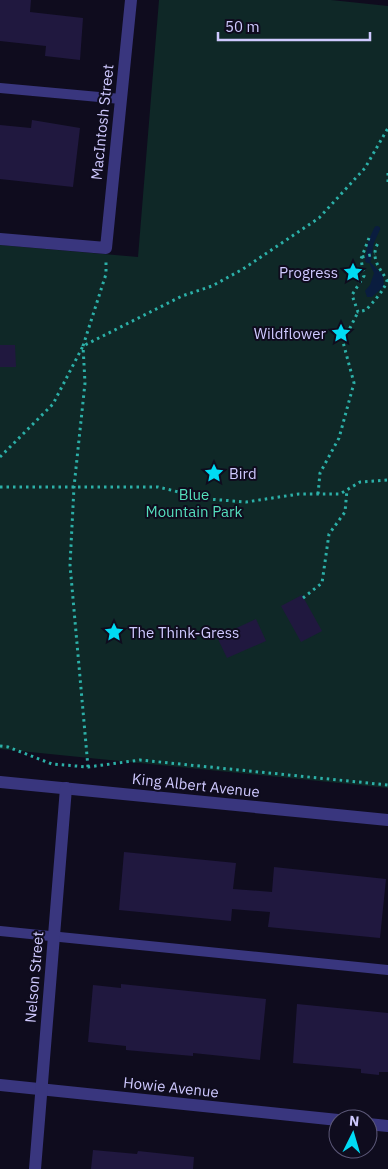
<svg xmlns="http://www.w3.org/2000/svg" width="388" height="1169" font-family="'IBM Plex Sans',sans-serif">
<style>
.green{fill:#0f2827}
.water{fill:#0a1d3f}
.lines{fill:none;stroke-linecap:round;stroke-linejoin:round}
.stream{stroke:#0a1d3f;stroke-width:6}
.building{fill:#20183f}
.path{stroke:#2cb0a8;stroke-width:3;stroke-dasharray:2.5 4;stroke-linecap:butt}
.service{stroke:#39367e;stroke-width:10}
.minor{stroke:#39367e;stroke-width:12}
.tertiary{stroke:#39367e;stroke-width:12}
.labels{text-anchor:middle;dominant-baseline:central;stroke-width:4;stroke-linejoin:round;paint-order:stroke}
.street-label{font-size:15px;fill:#cfc9ff;stroke:#0f0c1e}
.poi-label{font-size:15px;fill:#cfc9ff;stroke:#0f0c1e;text-anchor:end}
.park-label{font-size:15px;fill:#55dfbd;stroke:#0f0c1e}
</style>
<rect width="100%" height="100%" fill="#0f0c1e"/>
<!-- green -->
<polygon class="green" points="159,0 331,0 388,6 388,788 0,749 0,245 138,257"/>
<!-- water -->
<polygon class="water" points="368,260 383,275 384,286 372,297 367,297 365,291 370,285 374,273"/>
<g class="lines">
<!-- stream -->
<polyline class="stream" points="368,260 371,242 377,229"/>
</g>
<!-- building -->
<g class="building">
<polygon points="0,0 31,0 30,12 83,18 80,60 45,56 46,46 0,41"/>
<polygon points="32,120 80,128 73,187 0,179 0,125 31,128"/>
<polygon points="0,345 15,345 16,367 0,367"/>
<polygon points="302,595 322,631 301,642 281,606"/>
<polygon points="256,619 266,641 227,658 217,637"/>
<polygon points="124,852 236,863 233,889 272,892 274,867 386,879 380,938 268,927 270,912 232,909 231,921 119,910"/>
<polygon points="121,984 266,999 260,1060 193,1053 193,1056 148,1052 126,1050 126,1046 88,1042 93,985 121,988"/>
<polygon points="297,1004 388,1013 388,1072 379,1072 379,1075 361,1073 361,1069 293,1063"/>
<polygon points="93,1150 137,1154 138,1151 194,1157 193,1169 91,1169"/>
</g>
<g class="lines">
<!-- path -->
<g class="path">
<polyline points="388,173 388,186"/>
<path d="M369 238 361 259 364 276 352 295 358 312 366 310C373 302 385 290 387 280 379 267 370 258 378 243"/>
<polyline points="362,257 375,254"/>
<polyline points="0,457 53,404 83,346 182,296 212,286 243,269 319,218 365,168 388,128"/>
<polyline points="0,487 158,487 208,499 246,502 299,494 340,494 360,482 388,480"/>
<polyline points="318,494 320,473 339,438 354,383 343,342 358,312"/>
<polyline points="303,598 322,583 329,534 345,512 347,490"/>
<polyline points="0,746 8,747 52,764 88,767 140,760 388,785"/>
<polyline points="88,767 70,565 74,487 85,383 83,346 106,274 106,262"/>
</g>
<!-- service -->
<g class="service">
<polyline points="0,88 121,99"/>
<polyline points="0,931 388,970"/>
</g>
<!-- minor -->
<g class="minor">
<polyline points="0,239 106,248 131,0"/>
<polyline points="0,782 388,820"/>
<polyline points="0,1085 338,1120"/>
<polyline points="368,1124 388,1126"/>
</g>
<!-- tertiary -->
<polyline class="tertiary" points="35,1169 66,788"/>
</g>
<!-- icons -->
<defs>
<symbol id="sight-bare" viewBox="-9 -9 18 18"><path d="M0-6L1.8-2.2L6-1.7L2.9 1.2L3.7 5.4L0 3.3L-3.7 5.4L-2.9 1.2L-6-1.7L-1.8-2.2Z" fill="#00dbf4" stroke="#0f0c1e" stroke-width="2.5" paint-order="stroke"/></symbol>
</defs>
<g fill-rule="evenodd">
<use href="#sight-bare" x="339" y="258" width="28" height="28"/>
<use href="#sight-bare" x="327" y="319" width="28" height="28"/>
<use href="#sight-bare" x="200" y="459" width="28" height="28"/>
<use href="#sight-bare" x="100" y="618" width="28" height="28"/>
</g>
<g class="labels">
<!-- street labels -->
<g class="street-label">
<text transform="translate(102 122) rotate(-84)">MacIntosh Street</text>
<text transform="translate(196 785) rotate(6)">King Albert Avenue</text>
<text transform="translate(34 977) rotate(-85)">Nelson Street</text>
<text transform="translate(171 1087) rotate(6)">Howie Avenue</text>
</g>
<!-- poi labels -->
<g class="poi-label">
<text x="338" y="272">Progress</text>
<text x="326" y="333">Wildflower</text>
<text x="229" y="473" text-anchor="start">Bird</text>
<text x="129" y="632" text-anchor="start">The Think-Gress</text>
</g>
<!-- park labels -->
<g class="park-label">
<text x="194" y="494">Blue<tspan x="194" dy="17">Mountain Park</tspan></text>
</g>
</g>
<!-- north arrow -->
<g transform="translate(353 1134) rotate(5)"><circle r="24" fill="#0f0c1e" stroke="#5c5878"/>
<path d="M0-4L9 19L0 12L-9 19Z" fill="#00dbf4"/>
<text y="-8" font-size="14" font-weight="bold" text-anchor="middle" fill="#cfc9ff">N</text>
</g>
<!-- scale -->
<path d="M218 32v8h152v-8" fill="none" stroke="#cfc9ff" stroke-width="2.5"/>
<text x="225" y="32" font-size="15" fill="#cfc9ff" stroke="#0f0c1e" stroke-width="4" paint-order="stroke">50 m</text>
</svg>
